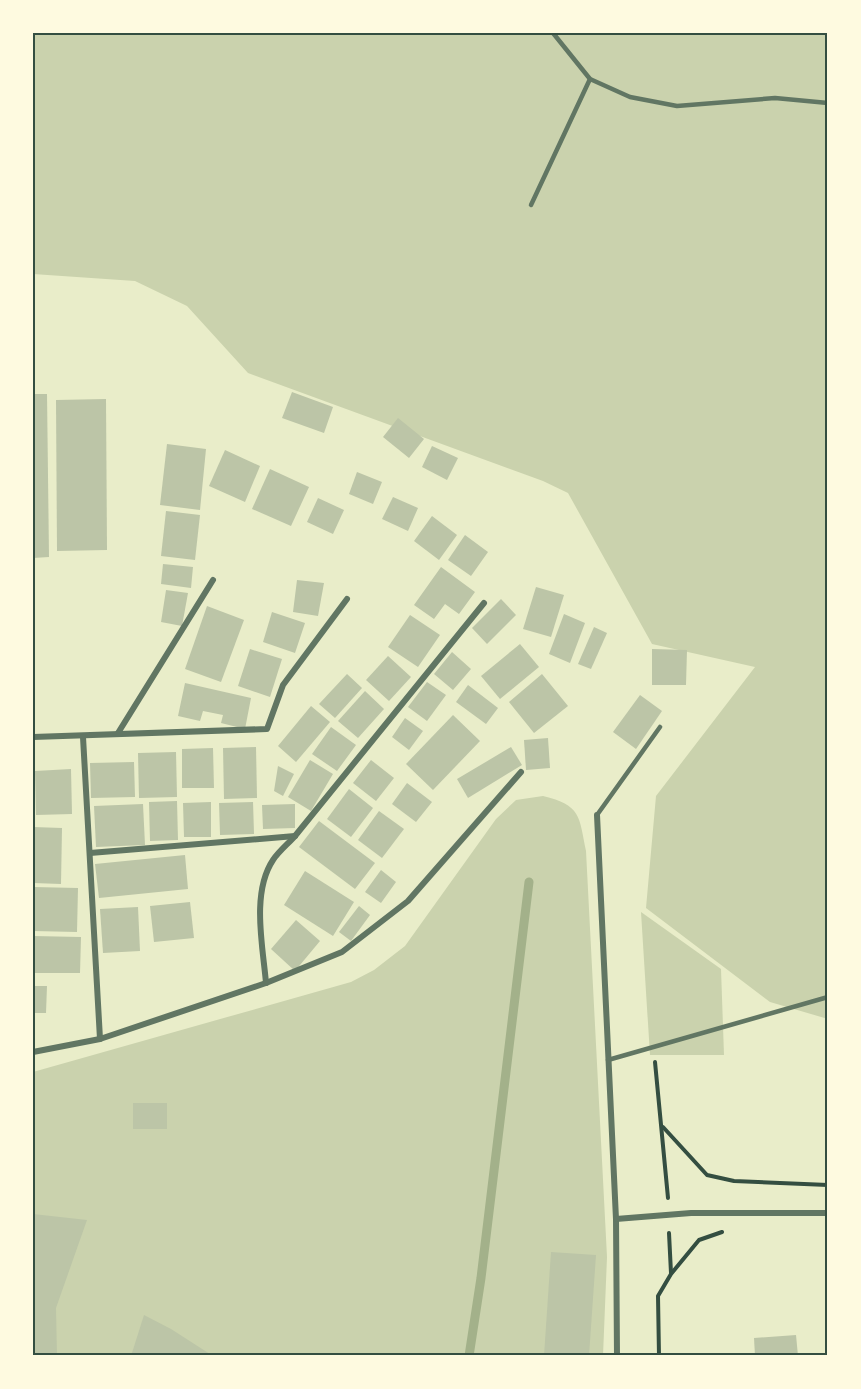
<svg xmlns="http://www.w3.org/2000/svg" width="861" height="1389" font-family="'Golos Text',sans-serif">
<style>
.green{fill:#cad2ad}
.lines{fill:none;stroke-linecap:round;stroke-linejoin:round}
.stream{stroke:#a3b18a;stroke-width:9}
.building{fill:#bcc5a7}
.path{stroke:#344e41;stroke-width:4}
.service{stroke:#617663;stroke-width:4.5}
.minor{stroke:#617663;stroke-width:6}
.neatline{fill:none;stroke:#344e41;stroke-width:2}
</style>
<rect width="100%" height="100%" fill="#e9edc9"/>
<!-- green -->
<g class="green">
<polygon points="33,33 828,33 828,1019 770,1002 646,908 656,796 755,667 652,644 568,493 543,481 248,373 187,306 135,281 33,274"/>
<path d="M543 796C581 805 579 816 586 851L607 1257 603 1356H33V1072L351 982 374 970 405 946 496 819 516 800Z"/>
<polygon points="641,912 721,969 724,1055 650,1055"/>
</g>
<g class="lines">
<!-- stream -->
<polyline class="stream" points="469,1356 481,1278 529,882"/>
</g>
<!-- building -->
<g class="building">
<polygon points="292,392 333,407 324,433 282,418"/>
<polygon points="33,394 47,394 49,557 33,558"/>
<polygon points="106,399 107,550 57,551 56,400"/>
<polygon points="398,418 424,439 409,458 383,437"/>
<polygon points="167,444 206,449 200,510 160,505"/>
<polygon points="432,446 458,458 447,480 422,467"/>
<polygon points="225,450 260,466 245,502 209,486"/>
<polygon points="270,469 309,487 291,526 252,509"/>
<polygon points="357,472 382,482 373,504 349,494"/>
<polygon points="393,497 418,508 408,531 382,519"/>
<polygon points="318,498 344,510 333,534 307,522"/>
<polygon points="166,511 200,515 195,560 161,556"/>
<polygon points="432,516 457,535 439,560 414,541"/>
<polygon points="465,535 488,552 471,576 448,560"/>
<polygon points="163,564 193,567 191,588 161,584"/>
<polygon points="441,567 475,592 459,614 445,604 434,619 414,605"/>
<polygon points="297,580 324,583 318,616 293,612"/>
<polygon points="536,587 564,595 551,637 523,629"/>
<polygon points="166,590 188,593 182,626 161,622"/>
<polygon points="501,599 516,615 487,644 472,628"/>
<polygon points="207,606 244,620 221,682 185,669"/>
<polygon points="272,612 305,623 295,653 263,642"/>
<polygon points="564,614 585,623 570,663 549,654"/>
<polygon points="410,615 440,635 418,667 388,647"/>
<polygon points="594,627 607,633 591,669 578,664"/>
<polygon points="520,644 539,667 500,699 481,676"/>
<polygon points="250,649 282,659 270,697 238,686"/>
<polygon points="652,649 687,650 686,685 652,685"/>
<polygon points="452,652 471,669 453,690 434,674"/>
<polygon points="388,656 411,677 389,701 366,680"/>
<polygon points="347,674 362,688 335,718 319,704"/>
<polygon points="542,674 568,706 534,733 509,702"/>
<polygon points="427,682 446,695 427,721 408,707"/>
<polygon points="185,683 251,698 245,729 221,723 223,715 203,711 200,721 178,716"/>
<polygon points="468,685 498,708 486,724 456,702"/>
<polygon points="365,691 384,709 358,738 338,721"/>
<polygon points="640,695 662,711 636,749 613,732"/>
<polygon points="311,706 330,722 296,762 278,746"/>
<polygon points="453,715 480,741 433,790 406,764"/>
<polygon points="405,718 423,731 409,750 392,737"/>
<polygon points="331,727 356,745 337,771 312,754"/>
<polygon points="548,738 550,768 526,770 524,740"/>
<polygon points="256,747 257,798 224,799 223,748"/>
<polygon points="511,747 522,765 468,798 457,779"/>
<polygon points="213,748 214,788 182,788 182,749"/>
<polygon points="176,752 177,797 139,798 138,753"/>
<polygon points="310,760 333,774 311,811 288,797"/>
<polygon points="371,760 394,778 376,801 353,783"/>
<polygon points="134,762 135,797 91,798 90,763"/>
<polygon points="278,766 294,774 283,796 274,791"/>
<polygon points="71,769 72,814 36,815 35,771"/>
<polygon points="407,783 432,802 416,822 392,804"/>
<polygon points="349,789 373,808 351,837 327,819"/>
<polygon points="177,801 178,840 150,841 149,802"/>
<polygon points="211,802 211,837 184,837 183,803"/>
<polygon points="253,802 254,834 220,835 219,803"/>
<polygon points="143,804 145,845 96,847 94,806"/>
<polygon points="295,804 295,828 263,829 262,805"/>
<polygon points="379,811 404,829 382,858 358,840"/>
<polygon points="319,821 375,863 355,889 299,847"/>
<polygon points="33,827 62,828 61,884 33,883"/>
<polygon points="185,855 188,889 99,898 95,864"/>
<polygon points="381,870 396,882 381,903 365,892"/>
<polygon points="305,871 354,902 333,936 284,905"/>
<polygon points="33,887 78,888 77,932 33,931"/>
<polygon points="190,902 194,938 154,942 150,906"/>
<polygon points="359,906 370,915 351,941 339,932"/>
<polygon points="138,907 140,951 103,953 100,909"/>
<polygon points="296,920 320,941 295,971 271,949"/>
<polygon points="33,936 81,937 80,973 33,973"/>
<polygon points="33,986 47,986 46,1013 33,1013"/>
<rect x="133" y="1103" width="34" height="26"/>
<polygon points="33,1214 87,1220 56,1308 57,1356 33,1356"/>
<polygon points="551,1252 596,1255 589,1356 544,1356"/>
<polygon points="144,1315 171,1329 213,1356 131,1356"/>
<polygon points="796,1335 798,1356 755,1356 754,1338"/>
</g>
<g class="lines">
<!-- path -->
<g class="path">
<polyline points="655,1062 668,1198"/>
<polyline points="663,1127 707,1175 734,1181 828,1185"/>
<polyline points="669,1233 671,1273"/>
<polyline points="659,1356 658,1296 671,1274 699,1240 722,1232"/>
</g>
<!-- service -->
<g class="service">
<polyline points="553,33 590,79 630,97 677,106 775,98 828,103"/>
<polyline points="531,205 590,79"/>
<polyline points="597,815 660,727"/>
<polyline points="608,1060 828,997"/>
</g>
<!-- minor -->
<g class="minor">
<polyline points="118,733 213,580"/>
<polyline points="33,737 267,729 283,685 347,599"/>
<polyline points="83,737 100,1039"/>
<polyline points="597,815 616,1219 617,1356"/>
<polyline points="90,853 295,836"/>
<path d="M266 983C263 947 251 893 273 860 279 851 288 844 295 836L484 603"/>
<polyline points="33,1052 100,1039 266,983 342,952 408,901 521,772"/>
<polyline points="616,1219 691,1213 828,1213"/>
</g>
</g>
<!-- border -->
<rect width="861" height="1389" fill="none" stroke="#fefae0" stroke-width="69"/>
<rect x="34" y="34" width="792" height="1320" class="neatline"/>
</svg>
